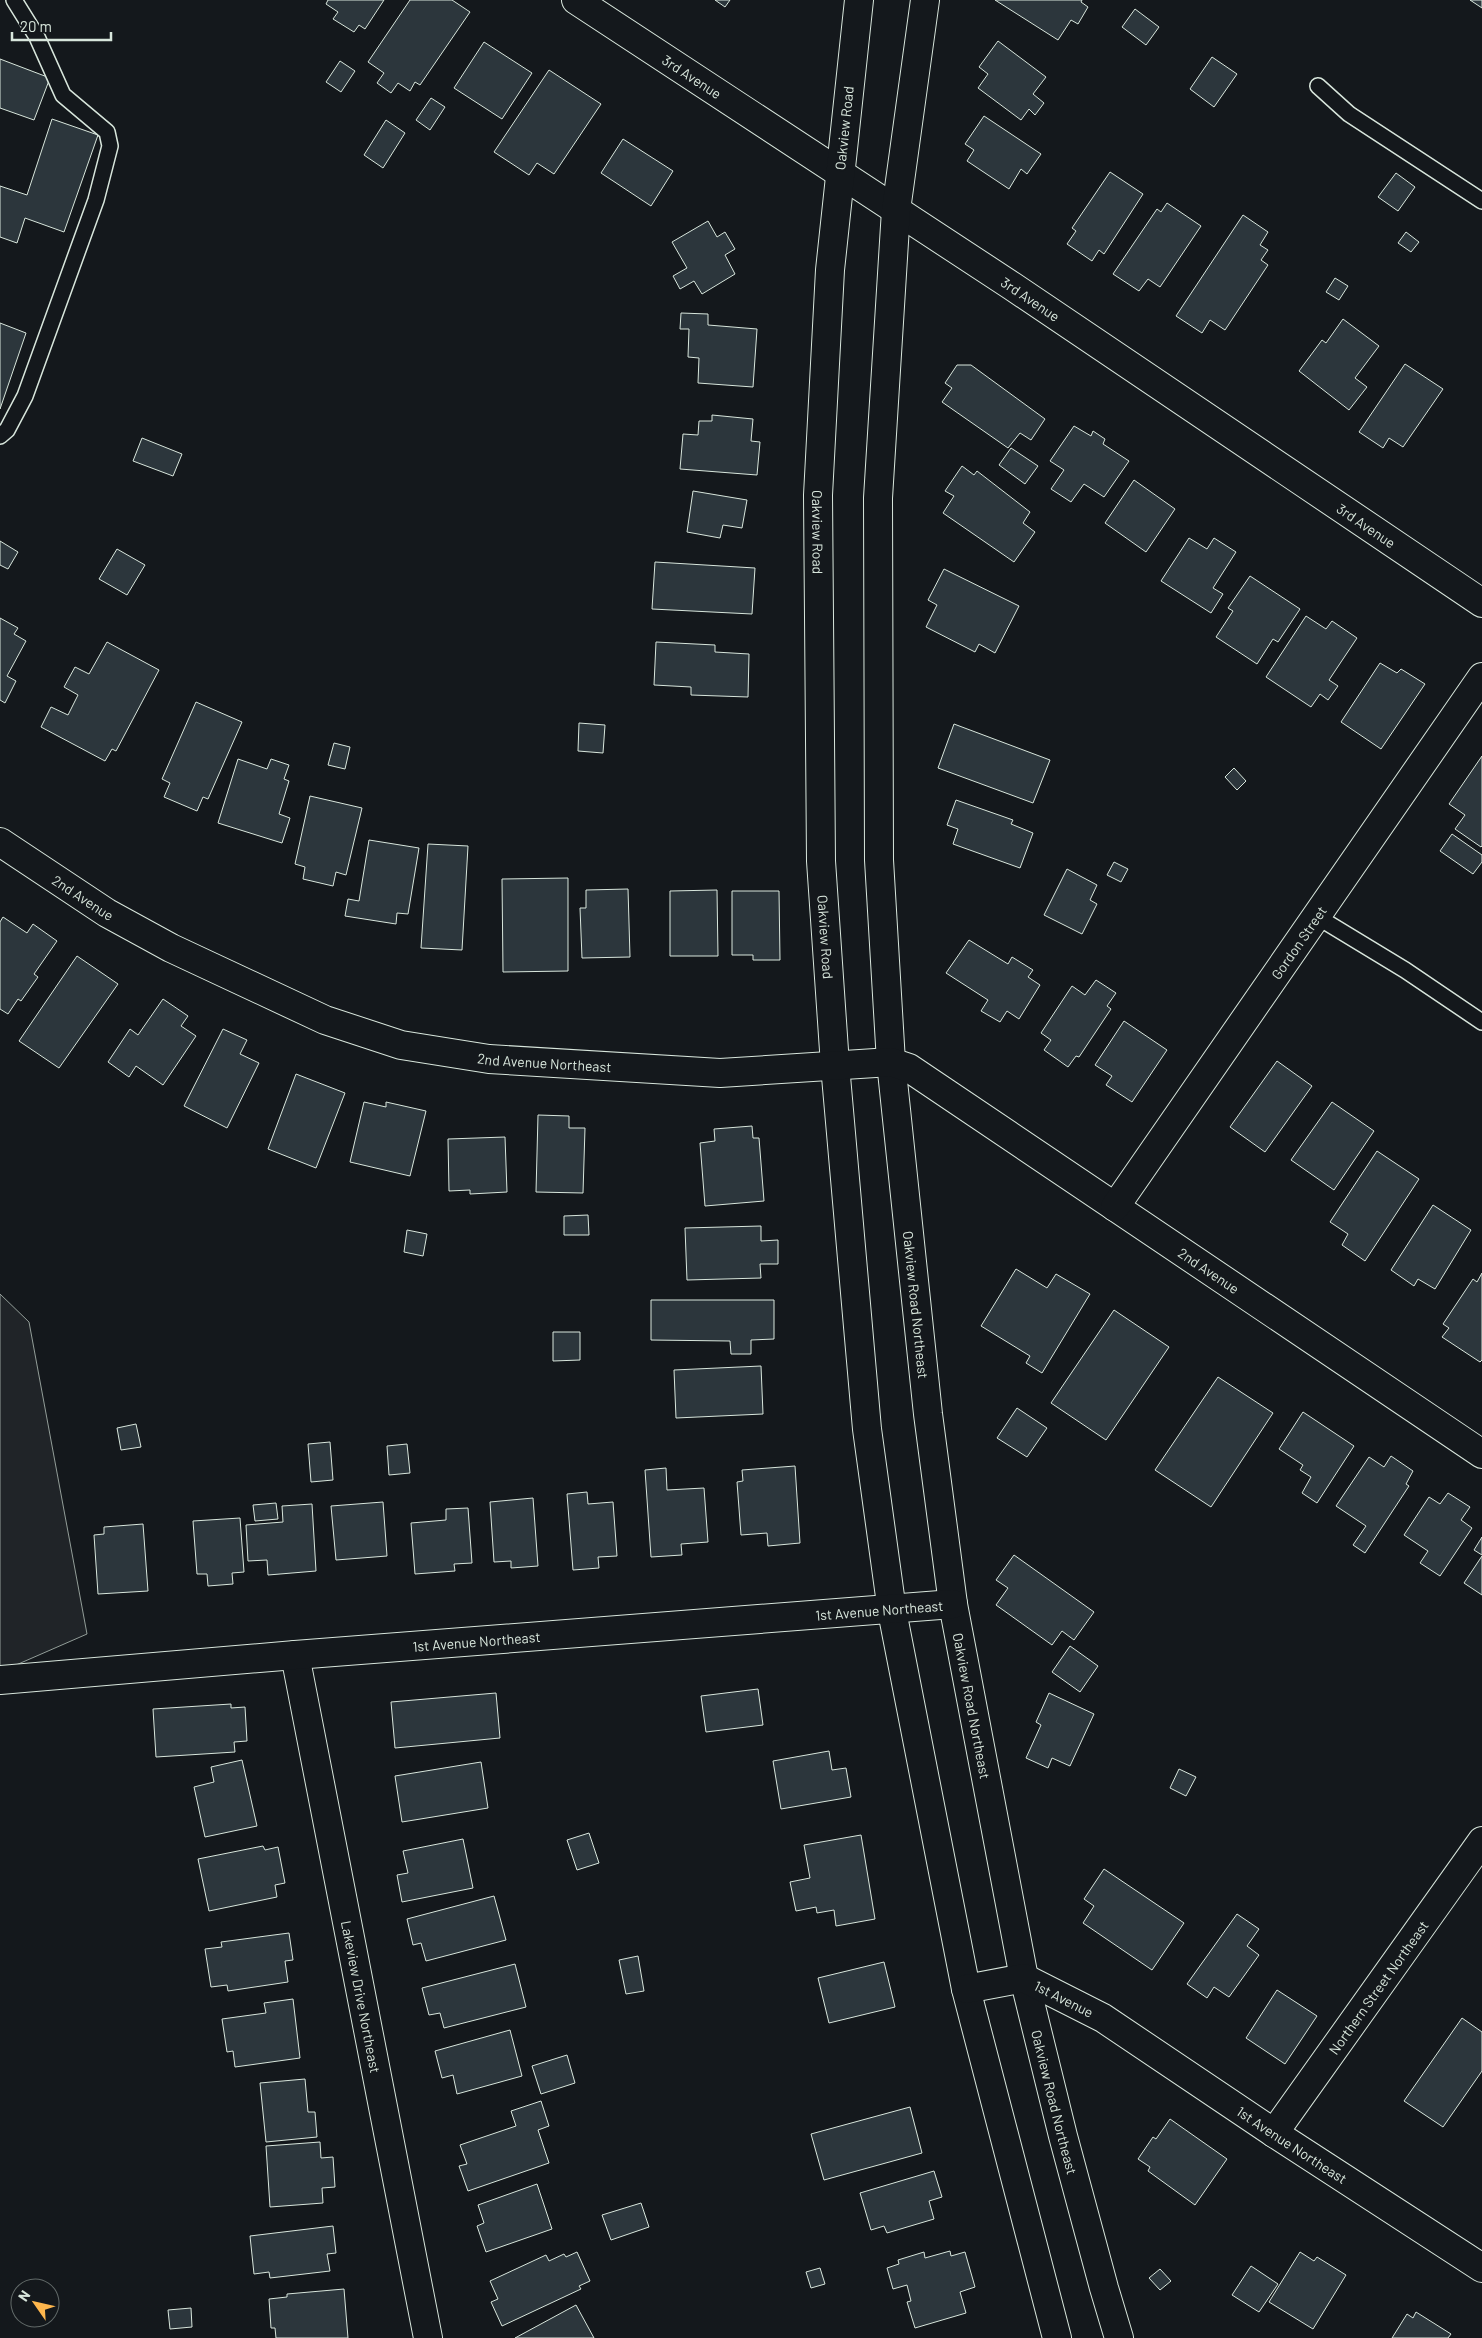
<svg xmlns="http://www.w3.org/2000/svg" width="1482" height="2338" font-family="Barlow,sans-serif">
<style>
.green{fill:#202428;stroke:#939e99}
.building{fill:#2c363c;stroke:#d8e6dc}
.lines{fill:none;stroke-linecap:round;stroke-linejoin:round}
.service-casing{stroke:#d8e6dc;stroke-width:18}
.minor-casing{stroke:#d8e6dc;stroke-width:30}
.service{stroke:#14181c;stroke-width:15}
.minor{stroke:#14181c;stroke-width:28}
.labels{text-anchor:middle;dominant-baseline:central;stroke-width:4;stroke-linejoin:round;paint-order:stroke}
.street-label{font-size:14px;fill:#d8e6dc;stroke:#14181c}
</style>
<rect width="100%" height="100%" fill="#14181c"/>
<!-- green -->
<polygon class="green" points="0,1294 29,1322 87,1634 0,1672"/>
<!-- building -->
<g class="building">
<polygon points="328,0 384,0 365,29 359,25 354,32 333,19 338,12 326,4"/>
<polygon points="410,0 452,0 470,12 420,85 415,82 410,91 398,83 391,93 377,83 384,73 368,62"/>
<polygon points="715,0 730,0 725,7"/>
<polygon points="995,0 1082,0 1081,2 1088,7 1078,24 1071,20 1058,40"/>
<polygon points="1470,0 1482,0 1482,8"/>
<polygon points="1135,9 1159,27 1146,45 1122,27"/>
<polygon points="998,41 1046,77 1033,94 1044,103 1035,115 1029,109 1021,120 978,88 988,74 979,67"/>
<polygon points="484,42 532,73 502,119 454,88"/>
<polygon points="1212,57 1237,74 1214,107 1190,89"/>
<polygon points="0,59 50,78 34,120 0,108"/>
<polygon points="340,61 355,71 341,92 326,82"/>
<polygon points="549,70 601,104 554,174 537,163 529,175 494,152"/>
<polygon points="431,98 445,107 430,130 416,120"/>
<polygon points="984,116 1041,154 1027,174 1021,169 1009,189 967,161 974,150 965,144"/>
<polygon points="52,119 98,135 64,232 25,218 17,243 0,237 0,186 27,195"/>
<polygon points="386,120 405,133 383,168 364,155"/>
<polygon points="623,139 673,171 651,206 601,173"/>
<polygon points="1110,172 1143,194 1104,254 1099,250 1092,261 1067,244 1076,231 1072,228"/>
<polygon points="1396,173 1415,187 1398,211 1378,197"/>
<polygon points="1167,203 1201,226 1160,287 1148,279 1139,291 1113,274 1157,209 1161,212"/>
<polygon points="1243,215 1268,232 1260,245 1268,250 1261,260 1268,265 1225,330 1210,320 1202,333 1176,316"/>
<polygon points="708,221 717,237 725,232 735,249 725,255 735,274 702,294 694,281 680,289 673,276 687,268 672,242"/>
<polygon points="1406,232 1419,242 1411,252 1398,243"/>
<polygon points="1335,278 1348,286 1339,300 1326,292"/>
<polygon points="681,313 708,314 708,325 757,329 753,387 698,383 699,358 688,357 689,329 680,329"/>
<polygon points="1343,319 1379,346 1355,378 1367,387 1349,410 1299,371 1322,340 1326,343"/>
<polygon points="0,323 26,333 0,409"/>
<polygon points="1405,364 1443,389 1403,447 1389,438 1383,448 1359,432"/>
<polygon points="957,365 971,365 1045,419 1031,440 1020,433 1008,448 942,402 952,388 945,383"/>
<polygon points="712,415 753,419 751,441 760,442 757,475 680,469 683,434 698,435 699,421 712,421"/>
<polygon points="1074,426 1091,436 1093,431 1105,439 1103,444 1129,461 1104,497 1084,484 1071,502 1051,489 1064,470 1050,461"/>
<polygon points="142,438 182,454 173,476 133,461"/>
<polygon points="1011,448 1038,466 1025,484 999,465"/>
<polygon points="962,466 974,475 977,471 1030,512 1023,523 1035,532 1014,562 943,513 954,496 945,491"/>
<polygon points="1134,480 1175,509 1146,552 1105,523"/>
<polygon points="693,491 747,500 742,528 723,525 720,538 687,532"/>
<polygon points="1189,538 1207,549 1214,538 1236,552 1213,588 1223,594 1211,613 1161,581"/>
<polygon points="0,541 18,552 8,569 0,565"/>
<polygon points="117,549 145,565 127,595 99,579"/>
<polygon points="655,562 755,568 752,614 652,609"/>
<polygon points="944,569 1019,606 995,653 979,644 975,652 926,627 937,605 928,600"/>
<polygon points="1250,576 1300,609 1278,642 1273,639 1257,664 1216,637 1233,611 1228,608"/>
<polygon points="1306,616 1326,629 1332,621 1357,638 1329,680 1338,686 1328,700 1320,694 1311,707 1266,677"/>
<polygon points="0,618 18,628 14,634 26,641 7,676 16,681 5,703 0,700"/>
<polygon points="107,642 159,670 116,751 112,749 105,761 41,727 51,707 68,715 78,695 64,687 75,667 89,674"/>
<polygon points="656,642 715,645 715,652 749,654 748,697 691,695 691,687 654,685"/>
<polygon points="1380,663 1397,673 1401,669 1425,684 1381,749 1341,722"/>
<polygon points="196,702 242,722 208,799 203,797 197,811 164,797 170,783 162,779"/>
<polygon points="579,723 605,725 603,753 578,751"/>
<polygon points="954,724 1050,760 1033,803 938,768"/>
<polygon points="334,743 350,747 345,769 328,765"/>
<polygon points="1482,756 1482,846 1481,847 1455,829 1465,815 1449,804"/>
<polygon points="238,759 267,769 271,759 289,765 284,779 289,781 279,814 290,818 282,843 218,823"/>
<polygon points="1234,768 1246,781 1237,790 1225,777"/>
<polygon points="310,796 362,808 346,875 336,872 333,886 303,879 305,867 295,864"/>
<polygon points="956,800 1013,820 1011,824 1033,833 1020,868 953,844 958,829 947,825"/>
<polygon points="1452,834 1482,855 1482,862 1473,874 1440,851"/>
<polygon points="369,840 419,848 408,914 397,913 396,924 345,916 348,899 359,901"/>
<polygon points="428,844 468,846 462,950 421,948"/>
<polygon points="1114,862 1128,869 1121,882 1107,875"/>
<polygon points="1067,869 1097,885 1090,900 1097,904 1082,934 1044,915"/>
<polygon points="568,878 568,971 503,972 502,879"/>
<polygon points="628,889 630,957 582,958 580,908 586,908 586,890"/>
<polygon points="717,890 718,956 670,956 670,891"/>
<polygon points="732,891 779,891 780,960 753,960 753,955 732,955"/>
<polygon points="3,917 27,933 33,924 57,941 34,974 38,977 21,1001 18,999 8,1014 0,1009 0,922"/>
<polygon points="969,940 1008,964 1012,957 1033,970 1028,977 1040,985 1019,1019 1007,1011 1000,1022 981,1011 988,1000 946,973"/>
<polygon points="77,956 118,984 59,1068 19,1041"/>
<polygon points="1096,980 1116,993 1107,1006 1111,1009 1079,1057 1076,1056 1068,1067 1044,1050 1051,1040 1041,1033 1072,986 1085,995"/>
<polygon points="163,999 188,1016 181,1026 196,1036 163,1085 136,1066 129,1077 108,1062 130,1029 138,1035"/>
<polygon points="1124,1021 1167,1050 1132,1102 1106,1085 1112,1076 1095,1065"/>
<polygon points="223,1029 247,1040 240,1054 259,1063 227,1128 184,1106"/>
<polygon points="1277,1061 1312,1086 1265,1152 1230,1127"/>
<polygon points="296,1074 345,1093 316,1168 268,1149"/>
<polygon points="364,1102 386,1107 386,1102 426,1111 410,1176 350,1162"/>
<polygon points="1332,1102 1374,1131 1334,1190 1291,1160"/>
<polygon points="538,1115 569,1116 569,1128 585,1128 583,1193 536,1192"/>
<polygon points="752,1126 753,1138 759,1138 764,1201 705,1206 700,1143 715,1141 714,1129"/>
<polygon points="505,1137 507,1192 470,1194 470,1190 449,1191 448,1139"/>
<polygon points="1377,1151 1419,1179 1365,1261 1342,1245 1348,1234 1330,1222"/>
<polygon points="1433,1205 1471,1230 1435,1289 1418,1279 1414,1286 1391,1270"/>
<polygon points="588,1215 589,1235 564,1235 564,1216"/>
<polygon points="761,1226 761,1241 778,1240 778,1264 760,1264 761,1278 687,1280 685,1228"/>
<polygon points="407,1230 427,1234 423,1256 404,1252"/>
<polygon points="1016,1269 1047,1288 1056,1274 1090,1294 1042,1373 1026,1363 1030,1356 981,1326"/>
<polygon points="1482,1273 1482,1360 1480,1362 1442,1337 1449,1328 1443,1324 1473,1279 1477,1282"/>
<polygon points="651,1300 774,1300 774,1339 751,1340 751,1354 731,1354 730,1341 651,1340"/>
<polygon points="1114,1310 1169,1347 1106,1440 1051,1403"/>
<polygon points="553,1332 580,1332 580,1360 553,1361"/>
<polygon points="761,1366 763,1414 676,1418 674,1370"/>
<polygon points="1218,1377 1273,1413 1211,1507 1155,1470"/>
<polygon points="1017,1408 1047,1428 1027,1457 997,1438"/>
<polygon points="1303,1412 1354,1446 1317,1503 1302,1493 1311,1477 1300,1470 1303,1465 1279,1449"/>
<polygon points="136,1424 141,1447 121,1450 117,1428"/>
<polygon points="330,1442 333,1480 311,1482 308,1444"/>
<polygon points="407,1444 410,1473 389,1475 387,1446"/>
<polygon points="1391,1456 1413,1471 1406,1484 1409,1486 1365,1553 1353,1545 1366,1526 1336,1506 1369,1457 1384,1467"/>
<polygon points="795,1466 800,1543 768,1546 767,1533 741,1535 737,1482 743,1481 742,1470"/>
<polygon points="666,1468 667,1490 704,1488 708,1542 681,1544 682,1555 651,1557 645,1470"/>
<polygon points="587,1492 588,1504 613,1502 617,1556 598,1557 599,1568 573,1570 567,1494"/>
<polygon points="1448,1493 1470,1507 1461,1520 1472,1528 1440,1576 1420,1563 1428,1551 1404,1535 1429,1497 1440,1504"/>
<polygon points="533,1498 538,1566 511,1568 511,1561 494,1562 490,1502"/>
<polygon points="383,1502 387,1556 336,1560 331,1506"/>
<polygon points="276,1503 278,1519 255,1521 253,1505"/>
<polygon points="312,1504 316,1571 268,1575 267,1560 248,1561 246,1525 283,1522 282,1506"/>
<polygon points="468,1508 472,1563 454,1564 455,1571 415,1574 411,1523 446,1520 446,1509"/>
<polygon points="240,1518 244,1572 232,1573 233,1584 208,1586 207,1574 197,1574 193,1521"/>
<polygon points="143,1524 148,1591 98,1594 94,1535 104,1534 104,1527"/>
<polygon points="1482,1537 1482,1555 1474,1550"/>
<polygon points="1014,1555 1094,1612 1074,1640 1062,1631 1052,1645 996,1605 1008,1588 996,1580"/>
<polygon points="1482,1556 1482,1595 1464,1583"/>
<polygon points="1070,1646 1098,1666 1080,1692 1052,1672"/>
<polygon points="758,1689 763,1725 706,1732 701,1696"/>
<polygon points="496,1693 500,1738 395,1748 391,1702"/>
<polygon points="1049,1693 1094,1714 1070,1766 1052,1758 1048,1768 1026,1758 1041,1725 1036,1722"/>
<polygon points="231,1704 231,1708 245,1707 247,1741 234,1742 235,1752 156,1757 153,1709"/>
<polygon points="829,1751 832,1770 846,1768 851,1797 781,1809 773,1761"/>
<polygon points="242,1760 257,1826 205,1837 194,1787 214,1782 211,1767"/>
<polygon points="481,1762 488,1808 402,1822 395,1776"/>
<polygon points="1179,1769 1196,1777 1186,1796 1170,1788"/>
<polygon points="589,1833 599,1863 577,1870 567,1840"/>
<polygon points="861,1835 875,1919 836,1926 834,1910 817,1913 816,1907 796,1911 790,1882 810,1878 804,1845"/>
<polygon points="463,1839 473,1888 402,1902 397,1875 408,1873 403,1851"/>
<polygon points="263,1846 265,1850 278,1847 285,1883 275,1885 277,1897 209,1911 198,1859"/>
<polygon points="1104,1869 1184,1923 1152,1970 1083,1923 1094,1906 1084,1899"/>
<polygon points="494,1896 506,1940 426,1961 421,1943 413,1945 407,1919"/>
<polygon points="1237,1914 1259,1929 1247,1946 1259,1955 1229,1997 1214,1987 1207,1998 1187,1984"/>
<polygon points="289,1933 293,1960 285,1961 288,1982 228,1991 227,1985 211,1987 205,1949 222,1947 221,1942"/>
<polygon points="638,1956 644,1991 626,1994 619,1960"/>
<polygon points="884,1962 895,2007 829,2023 818,1978"/>
<polygon points="515,1964 526,2007 444,2028 440,2013 429,2015 422,1988"/>
<polygon points="1277,1990 1317,2016 1285,2064 1246,2038"/>
<polygon points="293,1999 300,2058 235,2067 233,2051 227,2052 222,2019 266,2013 264,2003"/>
<polygon points="1462,2018 1482,2032 1482,2071 1443,2127 1404,2101"/>
<polygon points="510,2030 522,2076 457,2094 453,2075 442,2078 435,2051"/>
<polygon points="567,2055 575,2083 541,2094 532,2066"/>
<polygon points="305,2079 308,2112 315,2112 317,2137 266,2142 260,2083"/>
<polygon points="541,2101 549,2126 538,2130 549,2163 468,2191 459,2166 467,2164 460,2145 516,2126 511,2111"/>
<polygon points="910,2107 922,2153 824,2180 811,2134"/>
<polygon points="1170,2119 1227,2159 1195,2205 1148,2171 1150,2167 1138,2159 1153,2137 1156,2139"/>
<polygon points="320,2142 321,2158 333,2157 335,2187 322,2188 323,2203 270,2207 266,2146"/>
<polygon points="934,2171 942,2197 929,2201 934,2219 887,2233 884,2226 871,2230 860,2193"/>
<polygon points="537,2184 552,2229 486,2252 477,2226 484,2223 478,2205"/>
<polygon points="641,2203 649,2227 611,2240 602,2215"/>
<polygon points="333,2226 336,2253 327,2254 330,2271 270,2278 269,2272 254,2274 250,2236"/>
<polygon points="950,2251 951,2256 965,2252 975,2287 960,2292 966,2313 915,2328 907,2302 911,2301 907,2285 893,2289 887,2268 899,2264 898,2260 924,2252 925,2258"/>
<polygon points="577,2252 590,2281 579,2286 581,2289 502,2326 491,2302 498,2299 490,2281 546,2255 549,2261 564,2254 566,2257"/>
<polygon points="1300,2252 1314,2261 1317,2257 1346,2275 1313,2329 1269,2302"/>
<polygon points="1251,2266 1278,2284 1259,2312 1232,2295"/>
<polygon points="820,2268 825,2284 811,2288 806,2272"/>
<polygon points="1160,2269 1171,2281 1160,2290 1149,2278"/>
<polygon points="344,2289 348,2338 276,2338 275,2328 271,2328 269,2299 287,2297 287,2294"/>
<polygon points="576,2305 594,2338 515,2338"/>
<polygon points="191,2308 192,2327 170,2329 168,2310"/>
<polygon points="1416,2312 1451,2334 1448,2338 1392,2338 1407,2314 1413,2318"/>
</g>
<g class="lines">
<defs>
<g id="service">
<polyline points="1318,86 1349,114 1482,201"/>
<polyline points="0,436 7,430 25,396 96,200 110,146 107,132 63,95 37,37 14,0"/>
<polyline points="1316,916 1405,970 1482,1022"/>
</g>
<g id="minor">
<path id="s1" d="M576 0 1012 286 1482 603"/>
<path id="s2" d="M859 0 830 270 818 495 821 861 835 1065 867 1429 892 1611 966 1989 1057 2338"/>
<path id="s3" d="M925 0 896 210 878 498 879 860 891 1062 928 1414 953 1604 1024 1978 1063 2136 1104 2288 1119 2338"/>
<path id="s4" d="M0 842 107 913 171 948 325 1020 401 1045 489 1059 720 1073 891 1062 909 1068 1482 1454"/>
<path id="s5" d="M1115 1207 1482 677"/>
<path id="s6" d="M295 1655 428 2338"/>
<path id="s7" d="M0 1680 295 1655 953 1604"/>
<path id="s8" d="M966 1989 1024 1978 1103 2018 1274 2133 1482 2268"/>
<path id="s9" d="M1274 2133 1482 1841"/>
</g>
</defs>
<!-- service casing -->
<use href="#service" class="service-casing"/>
<!-- minor casing -->
<use href="#minor" class="minor-casing"/>
<!-- service -->
<use href="#service" class="service"/>
<!-- minor -->
<use href="#minor" class="minor"/>
</g>
<g class="labels">
<!-- street labels -->
<g class="street-label">
<text stroke="none"><textPath href="#s1" startOffset="139">3rd Avenue</textPath></text>
<text transform="translate(844 128) rotate(-84)">Oakview Road</text>
<text stroke="none"><textPath href="#s1" startOffset="544">3rd Avenue</textPath></text>
<text stroke="none"><textPath href="#s1" startOffset="949">3rd Avenue</textPath></text>
<text stroke="none"><textPath href="#s2" startOffset="534">Oakview Road</textPath></text>
<text stroke="none"><textPath href="#s4" startOffset="100">2nd Avenue</textPath></text>
<text stroke="none"><textPath href="#s2" startOffset="939">Oakview Road</textPath></text>
<text stroke="none"><textPath href="#s5" startOffset="322">Gordon Street</textPath></text>
<text stroke="none"><textPath href="#s4" startOffset="596">2nd Avenue Northeast</textPath></text>
<text stroke="none"><textPath href="#s4" startOffset="1324">2nd Avenue</textPath></text>
<text stroke="none"><textPath href="#s3" startOffset="1309">Oakview Road Northeast</textPath></text>
<text stroke="none"><textPath href="#s7" startOffset="882">1st Avenue Northeast</textPath></text>
<text stroke="none"><textPath href="#s7" startOffset="478">1st Avenue Northeast</textPath></text>
<text stroke="none"><textPath href="#s3" startOffset="1714">Oakview Road Northeast</textPath></text>
<text stroke="none"><textPath href="#s9" startOffset="179">Northern Street Northeast</textPath></text>
<text stroke="none"><textPath href="#s6" startOffset="348">Lakeview Drive Northeast</textPath></text>
<text stroke="none"><textPath href="#s8" startOffset="104">1st Avenue</textPath></text>
<text stroke="none"><textPath href="#s3" startOffset="2119">Oakview Road Northeast</textPath></text>
<text stroke="none"><textPath href="#s8" startOffset="375">1st Avenue Northeast</textPath></text>
</g>
</g>
<!-- north arrow -->
<g transform="translate(35 2303) rotate(304)"><circle r="24" fill="#14181c" stroke="#626a69"/>
<path d="M0-4L9 19L0 12L-9 19Z" fill="#ffb74d"/>
<text y="-8" font-size="14" font-weight="bold" text-anchor="middle" fill="#d8e6dc">N</text>
</g>
<!-- scale -->
<path d="M12 32v8h99v-8" fill="none" stroke="#d8e6dc" stroke-width="2.5"/>
<text x="20" y="32" font-size="15" fill="#d8e6dc" stroke="#14181c" stroke-width="4" paint-order="stroke">20 m</text>
</svg>
